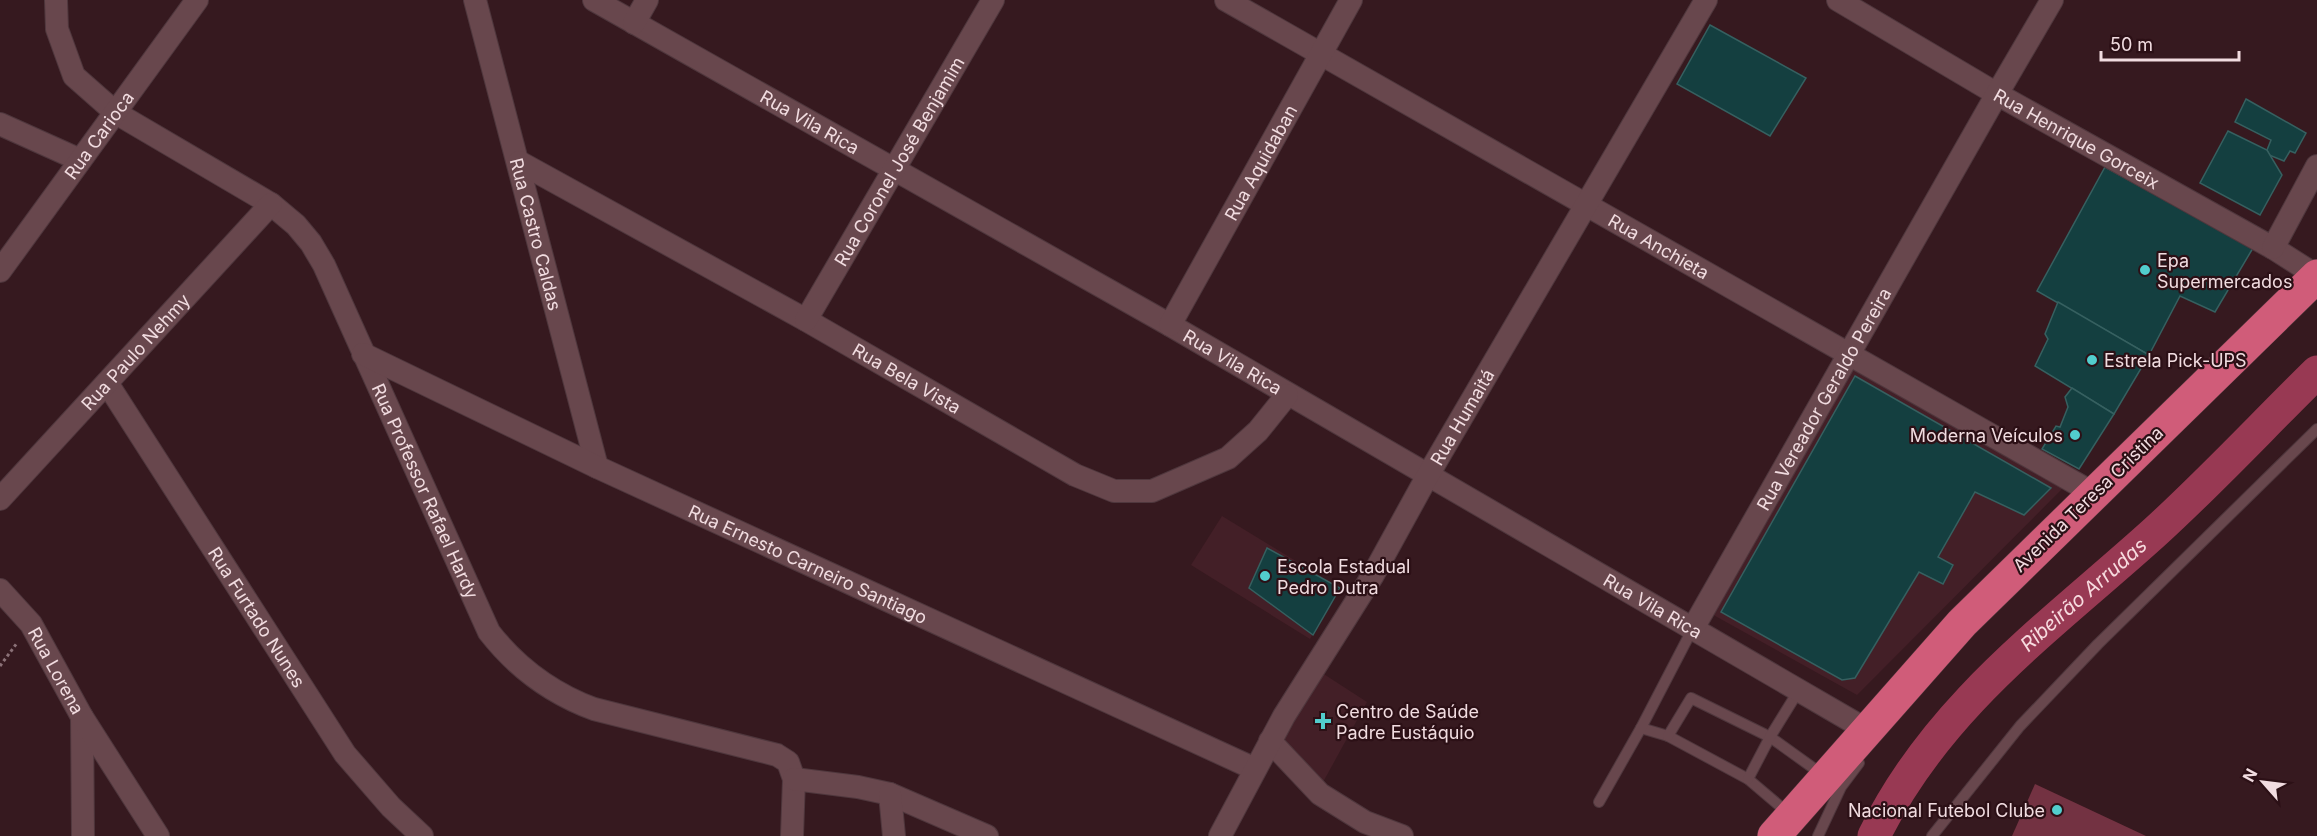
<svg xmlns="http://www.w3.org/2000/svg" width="2317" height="836" font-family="Inter,sans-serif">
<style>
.built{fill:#431f27}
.green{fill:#733242}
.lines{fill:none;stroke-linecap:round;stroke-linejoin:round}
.river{stroke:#983953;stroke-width:33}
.building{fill:#143f40;stroke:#366060;stroke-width:1.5}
.lane-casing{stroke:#4f373d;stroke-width:12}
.street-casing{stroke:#4f373d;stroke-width:24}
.highway-casing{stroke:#4f373d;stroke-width:34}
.path{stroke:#8b7177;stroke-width:3;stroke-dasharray:3 3;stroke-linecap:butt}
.lane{stroke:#68474d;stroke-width:10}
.street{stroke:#68474d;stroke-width:22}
.highway{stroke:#d05c79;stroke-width:33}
.poi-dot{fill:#52cdcd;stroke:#2c1016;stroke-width:2}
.labels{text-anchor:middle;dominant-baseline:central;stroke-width:4.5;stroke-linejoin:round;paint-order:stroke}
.street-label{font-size:18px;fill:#f1dce0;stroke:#2c1016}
.poi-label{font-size:18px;fill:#f1dce0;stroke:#2c1016;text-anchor:start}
.water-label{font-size:20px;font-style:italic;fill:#f7dbdf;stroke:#2c1016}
</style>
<rect width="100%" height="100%" fill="#36191f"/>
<!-- built -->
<g class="built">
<polygon points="1848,367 2071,480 1857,695 1708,612"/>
<polygon points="1222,516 1340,588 1310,639 1191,565"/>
<polygon points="1319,671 1367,702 1322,784 1279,740"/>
</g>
<!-- green -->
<polygon class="green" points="2035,784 2146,836 2012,836"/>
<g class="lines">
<!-- river -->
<path class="river" id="s1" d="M1874 836C1938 705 2050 627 2155 532 2211 481 2263 425 2317 372"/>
</g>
<!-- building -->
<g class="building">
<polygon points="1710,25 1806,78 1770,136 1677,84"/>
<polygon points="2246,99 2306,133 2295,153 2290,151 2284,161 2269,155 2267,150 2271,140 2235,122"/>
<polygon points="2228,131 2267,150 2282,175 2260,215 2200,183"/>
<polygon points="2105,167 2253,248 2215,312 2180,296 2149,355 2037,291"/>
<polygon points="2058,302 2149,355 2114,414 2035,366 2048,339 2045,334"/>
<polygon points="1855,376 2051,488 2024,515 1975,492 1938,557 1953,565 1943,584 1919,572 1855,678 1842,680 1721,612"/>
<polygon points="2072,388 2114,414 2079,469 2042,449 2056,426 2060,427 2068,407 2065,397"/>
<polygon points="1267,548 1340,588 1313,635 1249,588"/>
</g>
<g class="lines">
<defs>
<g id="lane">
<polyline points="1641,728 1668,736 1748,779 1788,813"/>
<polyline points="1668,736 1691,698 1770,737 1823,775"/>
<polyline points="1748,779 1770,737 1799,690"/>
<polyline points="1599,802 1641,728 1692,630"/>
<polyline points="1818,836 1841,787 1859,763"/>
<polyline points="1932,836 2020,726 2098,644 2317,429"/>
</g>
<g id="street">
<path id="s2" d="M56 0 57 29 74 76 116 113 271 204 296 225 311 243 324 265 489 632C517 668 551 693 594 709L777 755 788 762 794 779 792 836"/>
<path id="s3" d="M475 0 597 467"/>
<path id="s4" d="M594 0 1170 325 1867 730"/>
<path id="s5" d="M1226 0 2093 493"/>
<path id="s6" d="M1838 0 1997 94 2273 248 2317 276"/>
<polyline points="634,23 647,0"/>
<polyline points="0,124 80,160"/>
<path id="s7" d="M519 162 806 320 1075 475 1114 491H1152L1228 458 1258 431 1287 395"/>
<polyline points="2273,248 2317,166"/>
<path id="s8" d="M0 271 197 0"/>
<path id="s9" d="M806 320 993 0"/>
<path id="s10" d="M1170 325 1351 0"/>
<path id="s11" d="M363 354 597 467 1255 769"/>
<path id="s12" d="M107 383 345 754 391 807 422 836"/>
<path id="s13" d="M0 499 271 204"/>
<path id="s14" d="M0 590 31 624 82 717 83 836"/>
<path id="s15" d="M1692 630 1997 94 2052 0"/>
<polyline points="82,717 158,836"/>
<polyline points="1270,741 1320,794 1365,822 1402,836"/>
<polyline points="794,779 858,787 890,794 987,836"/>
<polyline points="890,794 894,836"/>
<path id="s16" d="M1220 836 1284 716 1373 575 1428 475 1706 0"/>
</g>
<polyline id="highway" points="1774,836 1962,623 2317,276"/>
</defs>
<!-- lane casing -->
<use href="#lane" class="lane-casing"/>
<!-- street casing -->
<use href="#street" class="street-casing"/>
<!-- highway casing -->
<use href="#highway" class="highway-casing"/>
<!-- path -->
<polyline class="path" points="0,666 17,643"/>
<!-- lane -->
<use href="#lane" class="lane"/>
<!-- street -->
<use href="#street" class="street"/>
<!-- highway -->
<use href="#highway" class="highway"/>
</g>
<!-- markers -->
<g class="poi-dot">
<circle cx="2145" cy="270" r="6"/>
<circle cx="2092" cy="360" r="6"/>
<circle cx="2075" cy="435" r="6"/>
<circle cx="1265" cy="576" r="6"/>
<path d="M1320 712h6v6h6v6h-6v6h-6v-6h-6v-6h6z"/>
<circle cx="2057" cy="810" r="6"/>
</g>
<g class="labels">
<!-- street labels -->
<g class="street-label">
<text stroke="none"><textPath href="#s4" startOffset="248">Rua Vila Rica</textPath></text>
<text stroke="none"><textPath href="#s8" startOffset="168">Rua Carioca</textPath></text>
<text stroke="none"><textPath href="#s6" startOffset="276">Rua Henrique Gorceix</textPath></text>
<text stroke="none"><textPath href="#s9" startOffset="184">Rua Coronel José Benjamim</textPath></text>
<text stroke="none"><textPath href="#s10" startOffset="186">Rua Aquidaban</textPath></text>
<text stroke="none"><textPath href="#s3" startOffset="242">Rua Castro Caldas</textPath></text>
<text stroke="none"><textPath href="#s5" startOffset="498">Rua Anchieta</textPath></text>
<text stroke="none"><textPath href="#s13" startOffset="200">Rua Paulo Nehmy</textPath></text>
<text stroke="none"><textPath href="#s4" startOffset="734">Rua Vila Rica</textPath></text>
<text stroke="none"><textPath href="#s7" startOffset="444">Rua Bela Vista</textPath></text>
<text stroke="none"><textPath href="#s15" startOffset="266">Rua Vereador Geraldo Pereira</textPath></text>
<text stroke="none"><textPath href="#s16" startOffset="484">Rua Humaitá</textPath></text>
<text stroke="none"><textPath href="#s2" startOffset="644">Rua Professor Rafael Hardy</textPath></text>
<text transform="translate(2088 499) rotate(-44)">Avenida Teresa Cristina</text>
<text stroke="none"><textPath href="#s11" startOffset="492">Rua Ernesto Carneiro Santiago</textPath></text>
<text stroke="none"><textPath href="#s4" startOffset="1220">Rua Vila Rica</textPath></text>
<text stroke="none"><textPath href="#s12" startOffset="278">Rua Furtado Nunes</textPath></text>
<text stroke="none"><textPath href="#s14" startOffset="99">Rua Lorena</textPath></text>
</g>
<!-- poi labels -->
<g class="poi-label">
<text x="2157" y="260">Epa<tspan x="2157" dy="21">Supermercados</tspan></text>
<text x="2104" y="360">Estrela Pick-UPS</text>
<text x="2063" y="435" text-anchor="end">Moderna Veículos</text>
<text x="1277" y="566">Escola Estadual<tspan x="1277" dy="21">Pedro Dutra</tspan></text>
<text x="1336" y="711">Centro de Saúde<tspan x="1336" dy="21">Padre Eustáquio</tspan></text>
<text x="2045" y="810" text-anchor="end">Nacional Futebol Clube</text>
</g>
<!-- water labels -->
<g class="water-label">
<text stroke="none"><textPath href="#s1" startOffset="322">Ribeirão Arrudas</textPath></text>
</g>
</g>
<!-- north arrow -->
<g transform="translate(2263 782) rotate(298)" stroke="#2c1016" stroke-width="4.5" paint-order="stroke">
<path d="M0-4.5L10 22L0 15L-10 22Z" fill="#f1dce0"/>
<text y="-9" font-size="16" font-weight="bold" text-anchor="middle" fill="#f1dce0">N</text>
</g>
<!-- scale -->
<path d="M2101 51v9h138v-9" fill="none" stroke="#f1dce0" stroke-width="3"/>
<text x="2110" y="51" font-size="18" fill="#f1dce0" stroke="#2c1016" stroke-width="4.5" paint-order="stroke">50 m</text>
</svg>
